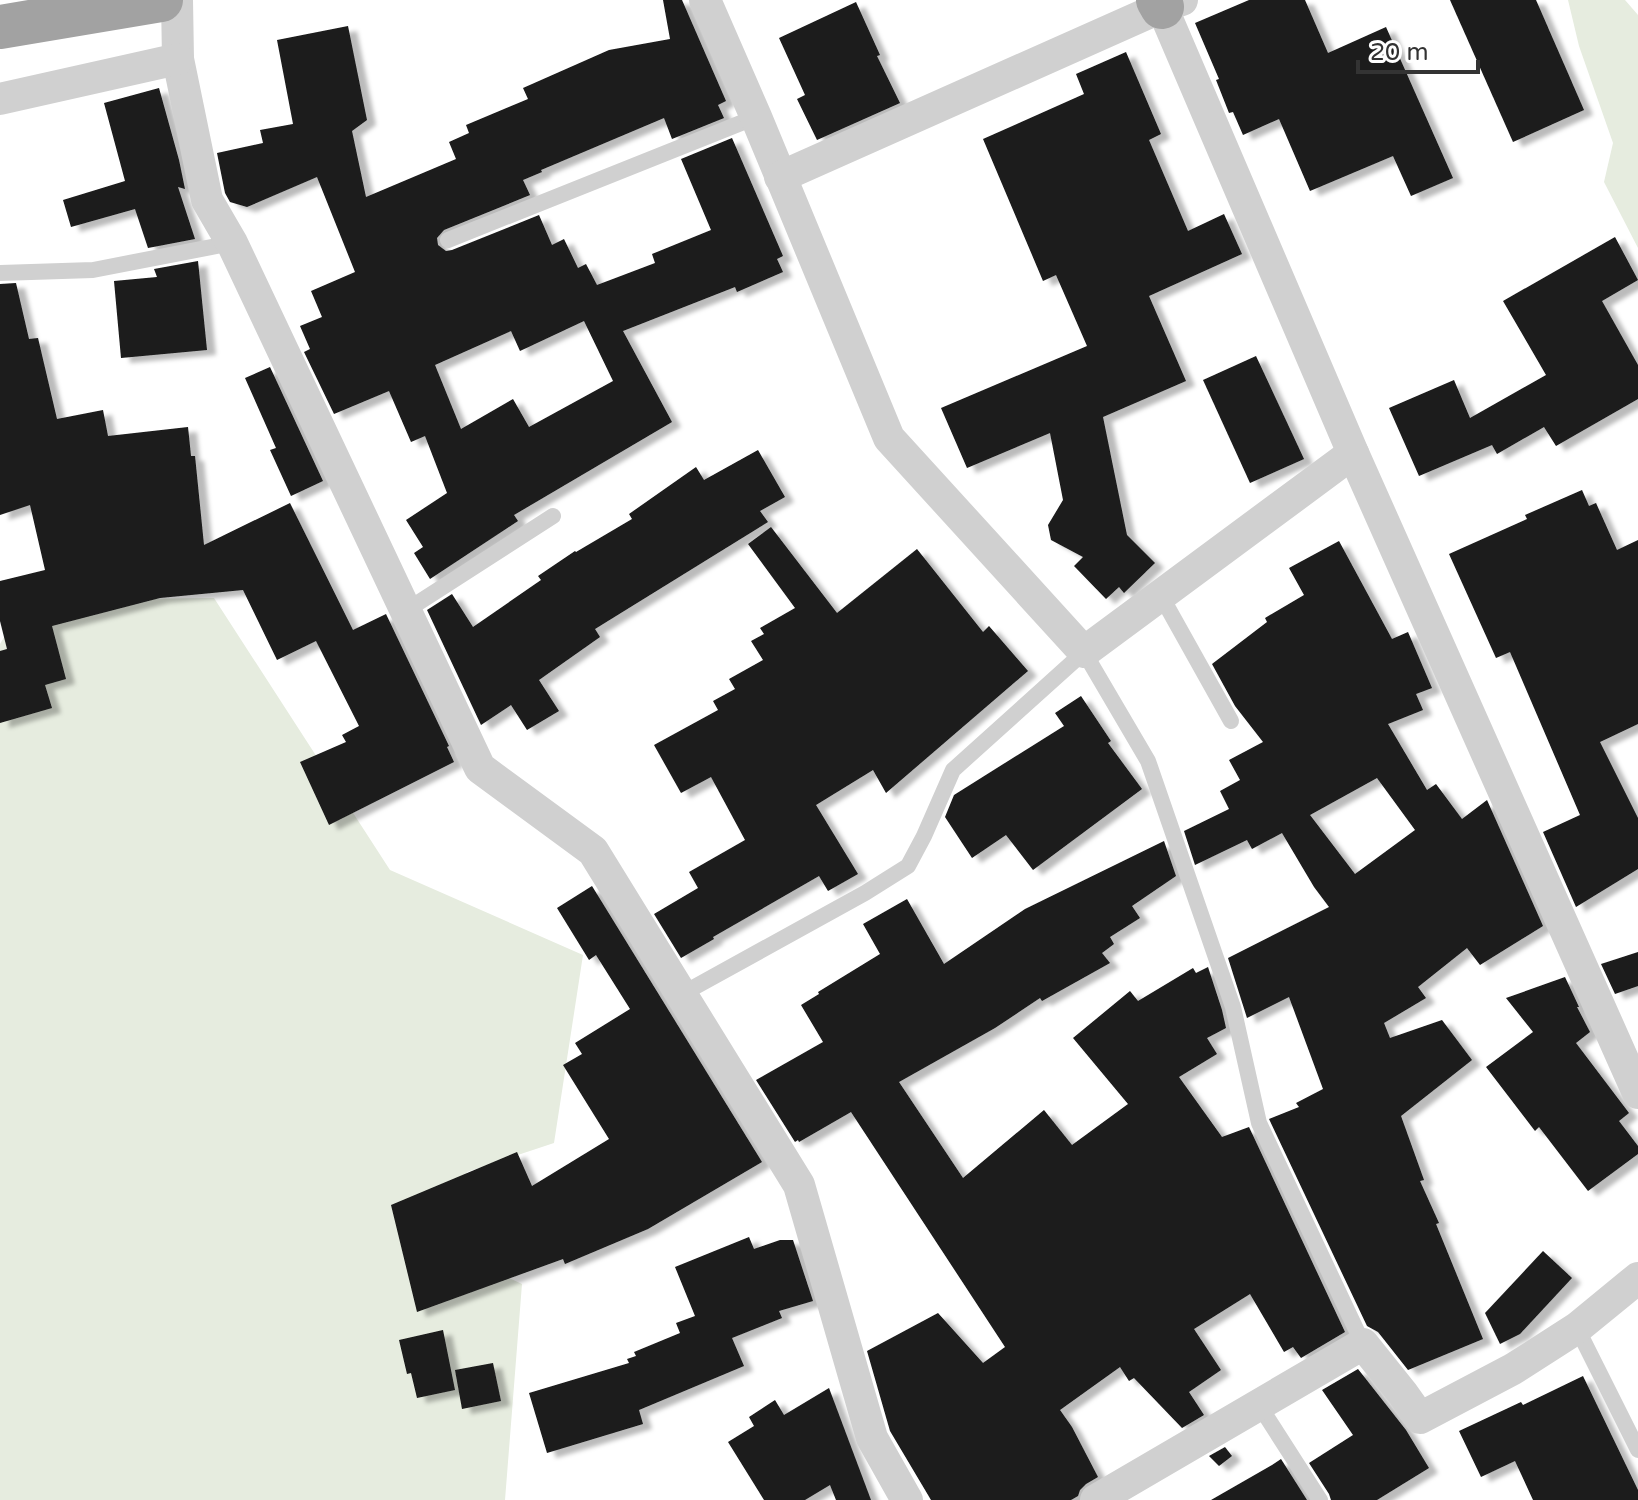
<svg xmlns="http://www.w3.org/2000/svg" width="1638" height="1500" font-family="'Varela Round',sans-serif">
<style>
.green{fill:#e6ecdf}
.building{fill:#1a1a1a;fill-rule:evenodd;filter:url(#shadow)}
.lines{fill:none;stroke-linecap:round;stroke-linejoin:round}
.service{stroke:#d0d0d0;stroke-width:16}
.minor{stroke:#d0d0d0;stroke-width:32}
.trunk{stroke:#a2a2a2;stroke-width:44}
</style>
<defs>
<filter id="shadow"><feDropShadow dx="9" dy="5" stdDeviation="2" flood-color="#0004"/></filter>
</defs>
<rect width="100%" height="100%" fill="#fff"/>
<!-- green -->
<g class="green">
<polygon points="1568,0 1625,0 1638,15 1638,248 1604,182 1613,143 1579,46"/>
<polygon points="214,598 390,870 583,955 554,1143 467,1172 453,1252 522,1284 505,1500 0,1500 0,644 26,600"/>
</g>
<!-- building -->
<g class="building">
<path d="M663 0H682L726 101 718 105 724 118 672 139 664 118 541 170 542 172 523 180 530 195 444 230 437 238 438 245 446 251 452 250 539 215 552 245 564 239 578 268 586 264 597 285 655 263 652 254 711 230 681 159 732 138 783 256 777 259 783 272 737 292 735 287 623 331 672 422 514 515 518 521 430 579 414 553 423 547 406 520 447 493 425 436 411 442 389 391 334 414 304 352 310 349 300 326 322 317 311 291 355 272 317 177 247 207 230 202 225 193 217 153 263 143 260 130 293 124 277 40 348 26 367 120 352 131 366 197 456 159 449 142 469 133 466 125 528 99 523 88 609 50 670 39ZM584 321 613 381 529 427 513 399 461 429 435 365 511 331 520 351Z"/>
<polygon points="1249,0 1305,0 1328,53 1386,27 1453,178 1411,196 1393,156 1310,191 1279,119 1243,135 1233,112 1229,113 1216,80 1219,79 1195,23"/>
<polygon points="1450,0 1536,0 1584,110 1513,142"/>
<polygon points="856,2 880,55 877,56 900,103 817,140 797,99 805,95 779,38"/>
<polygon points="1126,52 1161,134 1149,140 1188,231 1224,214 1242,254 1149,296 1186,381 1103,417 1127,535 1155,563 1124,593 1119,587 1106,599 1074,566 1083,557 1051,540 1048,525 1063,500 1050,433 967,468 941,408 1087,346 1056,275 1043,281 983,139 1084,94 1076,74"/>
<polygon points="159,88 179,160 185,189 178,187 195,239 148,248 135,209 71,227 63,200 125,181 104,103"/>
<polygon points="1615,237 1638,280 1602,301 1638,365 1638,399 1556,446 1544,427 1497,454 1492,445 1419,476 1389,408 1454,380 1470,418 1546,375 1503,301"/>
<polygon points="198,261 207,350 121,358 114,281 157,277 154,269"/>
<polygon points="16,283 29,339 38,338 57,419 103,410 108,436 188,427 191,456 195,456 204,545 290,503 353,630 386,614 449,746 447,747 454,762 329,825 300,762 346,742 342,735 359,726 316,641 277,660 243,590 160,598 52,626 66,679 45,685 52,708 0,723 0,651 7,649 0,621 0,581 45,570 30,505 0,515 0,284"/>
<polygon points="1256,356 1304,459 1250,483 1203,380"/>
<polygon points="270,367 323,481 291,496 270,450 276,448 245,378"/>
<polygon points="758,450 785,497 760,511 768,522 595,629 600,637 539,680 559,711 527,730 511,705 481,725 427,610 452,594 473,627 541,580 538,576 575,551 576,552 632,519 629,514 696,467 704,480"/>
<polygon points="1582,490 1589,506 1596,503 1617,550 1638,540 1638,724 1600,742 1638,818 1638,869 1576,907 1543,832 1580,815 1510,652 1496,658 1449,554 1527,519 1525,515"/>
<polygon points="771,527 837,613 917,549 983,632 989,626 1028,671 886,793 873,770 816,805 858,874 828,891 819,876 713,937 714,939 681,958 654,914 698,888 689,872 745,840 711,777 681,793 654,745 718,710 713,701 735,689 729,679 763,660 751,641 764,634 760,628 795,608 748,544"/>
<path d="M1339 541 1392 639 1408 632 1432 688 1416 694 1423 710 1388 724 1427 790 1436 784 1462 819 1487 800 1543 926 1480 965 1467 948 1418 987 1426 998 1384 1023 1390 1038 1442 1020 1472 1060 1401 1116 1424 1180 1420 1181 1439 1223 1436 1224 1483 1339 1408 1370 1378 1332 1367 1326 1269 1119 1299 1107 1296 1103 1323 1089 1289 997 1247 1018 1228 958 1329 907 1314 887 1282 833 1252 849 1247 840 1195 865 1184 831 1229 809 1220 791 1240 780 1229 760 1263 742 1235 706 1212 664 1267 622 1265 618 1304 595 1289 568ZM1377 778 1415 830 1355 874 1310 815Z"/>
<polygon points="1081,696 1111,741 1108,743 1142,789 1033,870 1006,835 972,858 945,817 954,795 1064,726 1055,713"/>
<polygon points="1164,841 1176,876 1132,906 1140,918 1110,937 1114,944 1102,953 1110,963 1042,1001 1040,998 995,1028 899,1082 963,1178 1044,1110 1072,1145 1128,1104 1073,1038 1130,991 1138,1001 1193,968 1196,973 1208,967 1222,1010 1226,1028 1207,1038 1217,1054 1179,1077 1222,1137 1249,1127 1345,1332 1301,1358 1293,1347 1284,1352 1250,1294 1194,1329 1221,1370 1189,1392 1204,1415 1182,1428 1134,1378 1129,1381 1120,1367 1060,1410 1072,1427 1098,1477 1086,1484 1080,1490 1078,1496 1071,1500 931,1500 890,1431 867,1351 938,1313 983,1363 1005,1347 851,1112 799,1142 798,1140 795,1142 756,1080 823,1042 801,1005 819,994 818,992 880,954 863,924 907,899 944,964 1025,909"/>
<polygon points="592,886 762,1162 648,1229 565,1264 563,1259 417,1312 391,1205 517,1152 532,1186 609,1139 563,1065 582,1054 575,1043 630,1009 596,955 589,960 557,908"/>
<polygon points="1638,952 1638,986 1615,994 1601,964"/>
<polygon points="1565,977 1579,1007 1577,1007 1590,1032 1576,1043 1629,1113 1619,1121 1638,1146 1638,1154 1588,1191 1539,1127 1535,1131 1486,1067 1533,1032 1506,998"/>
<polygon points="749,1237 754,1249 780,1240 793,1240 813,1301 779,1311 782,1318 732,1338 744,1366 639,1410 643,1424 547,1453 529,1393 629,1363 627,1359 636,1356 634,1352 680,1333 676,1323 695,1316 675,1267"/>
<polygon points="1543,1251 1572,1278 1520,1334 1500,1344 1485,1313"/>
<polygon points="443,1330 455,1390 417,1398 411,1373 407,1374 399,1340"/>
<polygon points="493,1363 501,1401 462,1409 455,1370"/>
<polygon points="1358,1369 1406,1430 1429,1468 1377,1500 1331,1500 1329,1494 1309,1463 1353,1435 1322,1390"/>
<polygon points="1583,1376 1638,1490 1638,1500 1533,1500 1515,1461 1481,1477 1459,1431 1521,1402 1523,1405"/>
<polygon points="829,1388 871,1500 836,1500 830,1485 805,1500 764,1500 728,1442 754,1426 749,1417 775,1400 784,1415"/>
<polygon points="1225,1447 1232,1456 1219,1466 1209,1456"/>
<polygon points="1281,1459 1307,1500 1211,1500 1272,1465"/>
</g>
<g class="lines">
<!-- service -->
<g class="service">
<polyline points="448,240 756,117"/>
<polyline points="0,273 93,270 232,243"/>
<polyline points="1160,594 1231,721"/>
<polyline points="407,610 553,516"/>
<polyline points="682,994 865,893 908,866 924,836 953,770 1084,652 1148,761 1233,1007 1259,1123 1363,1344"/>
<polyline points="1577,1328 1638,1450"/>
<polyline points="1259,1405 1320,1500"/>
</g>
<!-- minor -->
<g class="minor">
<polyline points="177,0 178,59 207,200 232,243 480,768 593,851 799,1185 872,1438 907,1500"/>
<polyline points="705,0 756,117 889,438 1084,652 1353,453"/>
<polyline points="1162,7 1353,453 1638,1093"/>
<polyline points="0,99 178,59"/>
<polyline points="780,177 1162,7 1182,0"/>
<polyline points="1096,1500 1363,1344 1403,1394 1420,1418 1513,1369 1577,1328 1638,1278"/>
</g>
<!-- trunk -->
<g class="trunk">
<polyline points="1158,0 1162,7"/>
<polyline points="0,27 161,0"/>
</g>
</g>
<!-- scale -->
<path d="M1358 60v12h120v-12" fill="none" stroke="#333333" stroke-width="4"/>
<text x="1370" y="60" font-size="24" fill="#333333" stroke="#ffffff" stroke-width="6" paint-order="stroke">20 m</text>
</svg>
